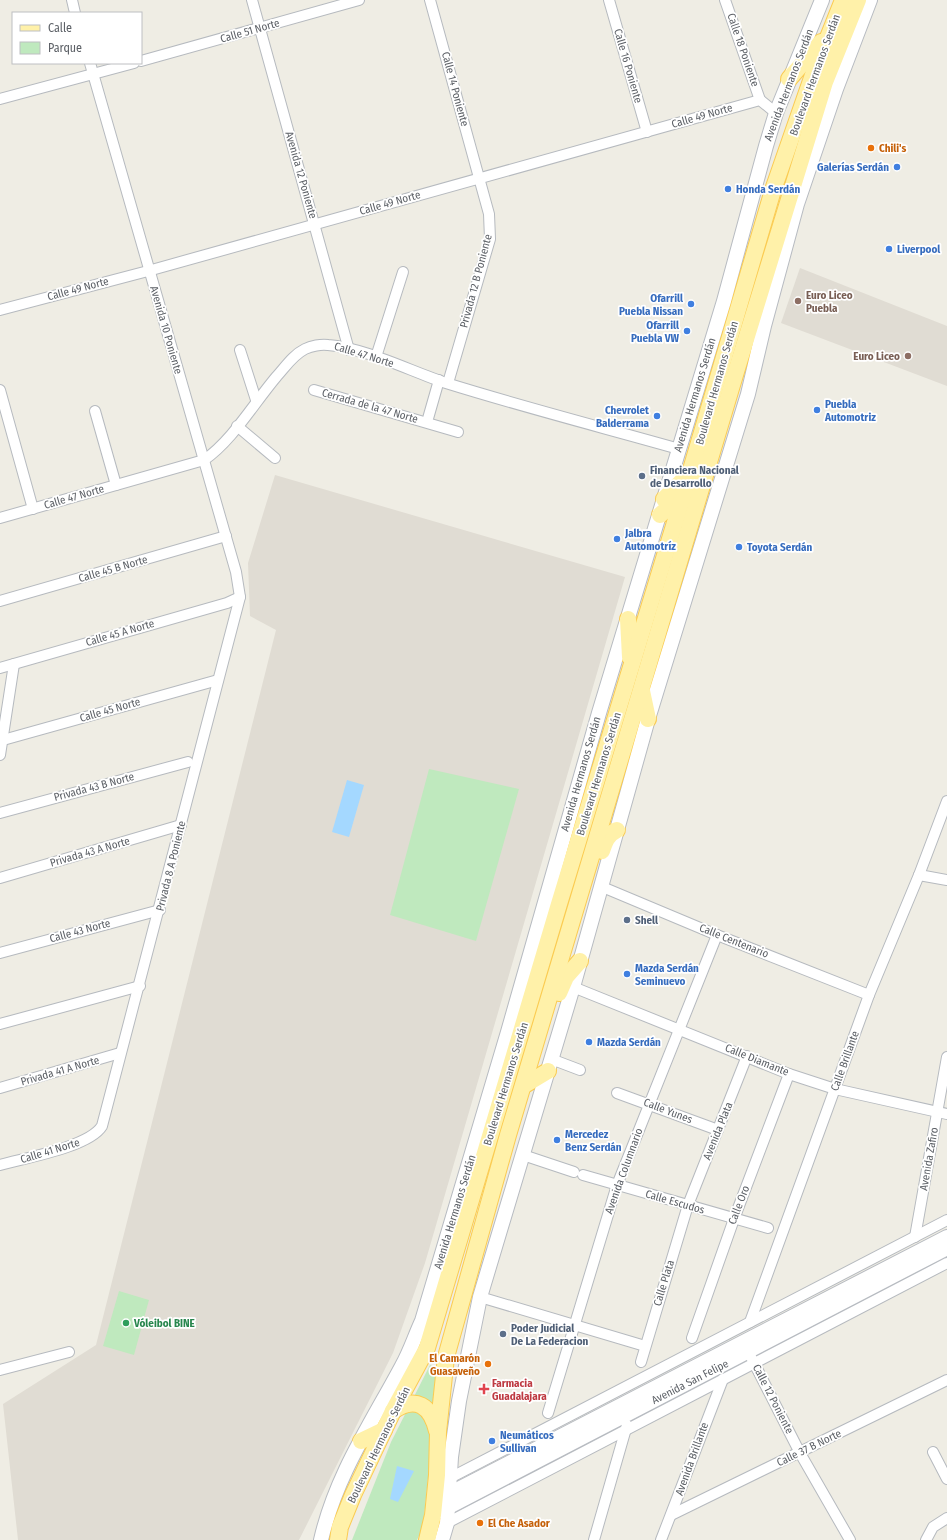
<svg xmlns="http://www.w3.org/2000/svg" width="947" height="1540" font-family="'Fira Sans Condensed',sans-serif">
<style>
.education{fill:#e0dcd3}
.green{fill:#bfe9be}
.water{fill:#a4d8ff}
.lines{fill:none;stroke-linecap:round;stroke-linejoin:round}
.street-casing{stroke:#b6babf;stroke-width:12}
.secondary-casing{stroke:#b7bbc1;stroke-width:16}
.primary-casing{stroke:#fbcb51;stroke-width:18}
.street{stroke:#fff;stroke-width:10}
.secondary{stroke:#fff;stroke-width:14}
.primary{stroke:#fff1a9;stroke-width:16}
.food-dot{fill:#e8710a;stroke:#fff;stroke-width:1.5}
.shop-dot{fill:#3f7fe0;stroke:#fff;stroke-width:1.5}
.education-dot{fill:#8d6e63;stroke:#fff;stroke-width:1.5}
.service-dot{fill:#5c6f8a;stroke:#fff;stroke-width:1.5}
.leisure-dot{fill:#2e9e5b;stroke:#fff;stroke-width:1.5}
.health-dot{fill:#e0444e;stroke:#fff;stroke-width:1.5}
.labels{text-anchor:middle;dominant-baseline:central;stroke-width:3.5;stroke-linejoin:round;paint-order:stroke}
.street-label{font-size:11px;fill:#5c6066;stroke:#fff}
.food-label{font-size:11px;font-weight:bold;fill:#c56008;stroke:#fff;text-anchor:start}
.shop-label{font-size:11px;font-weight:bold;fill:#366cbe;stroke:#fff;text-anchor:start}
.education-label{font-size:11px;font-weight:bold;fill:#785e54;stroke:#fff;text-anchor:start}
.service-label{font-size:11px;font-weight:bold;fill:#4e5e75;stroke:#fff;text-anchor:start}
.leisure-label{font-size:11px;font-weight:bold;fill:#27864d;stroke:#fff;text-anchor:start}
.health-label{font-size:11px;font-weight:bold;fill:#be3a42;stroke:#fff;text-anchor:start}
</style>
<rect width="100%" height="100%" fill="#efede4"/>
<!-- education -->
<g class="education">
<polygon points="800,268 947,326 947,386 781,323"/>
<polygon points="275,475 625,577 425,1263 393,1353 299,1540 18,1540 3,1404 96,1345 276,630 250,616 248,563"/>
</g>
<!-- green -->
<g class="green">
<polygon points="429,769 519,789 476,941 390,915"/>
<polygon points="119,1291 149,1300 134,1355 103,1346"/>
<polygon points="430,1365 439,1369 423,1527 417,1540 352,1540 391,1442"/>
</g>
<!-- water -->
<g class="water">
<polygon points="347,780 364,785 349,837 332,832"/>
<polygon points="397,1466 414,1471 398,1502 390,1499"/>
</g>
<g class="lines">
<defs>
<g id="street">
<polyline points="72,0 75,13"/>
<polyline points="252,0 349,350"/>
<polyline points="430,0 489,214 490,239 448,383"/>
<polyline points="609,0 647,132"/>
<polyline points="725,0 760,100"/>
<polyline points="141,61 359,0"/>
<polyline points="0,99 134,63"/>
<polyline points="0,310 148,271 760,100 776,113"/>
<polyline points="240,350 256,400"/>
<polyline points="376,357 403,272"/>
<polyline points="0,390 33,509"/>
<polyline points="314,390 458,432"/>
<polyline points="95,411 116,485"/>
<polyline points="427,422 439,380"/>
<polyline points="237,426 275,458"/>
<path d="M0 518 204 460C232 441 254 403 277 376 286 366 293 355 305 349 311 346 321 344 328 345 365 348 410 371 446 383 523 407 601 427 679 449"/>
<polyline points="0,601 226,536"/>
<polyline points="0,668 227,603 240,597"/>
<polyline points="3,740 218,680"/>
<polyline points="0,755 14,664"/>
<polyline points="0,813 188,762"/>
<polyline points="919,875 947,880"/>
<polyline points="0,878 181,825"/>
<polyline points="600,886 717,935 869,995"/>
<polyline points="0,953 160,910"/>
<polyline points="573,987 789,1074 835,1089 947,1114"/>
<polyline points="0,1024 140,986"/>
<polyline points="551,1059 580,1070"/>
<polyline points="0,1088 120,1053"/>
<polyline points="617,1093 718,1130"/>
<polyline points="523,1155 574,1172"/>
<path d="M0 1165C25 1158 89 1147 102 1126L240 597 236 572 90 63"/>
<polyline points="583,1175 768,1228"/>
<polyline points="915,1237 947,1057"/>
<polyline points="480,1297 645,1346"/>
<polyline points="750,1322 869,995 919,875 947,801"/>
<polyline points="692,1338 734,1219 789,1074"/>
<polyline points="751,1357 800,1453 850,1540"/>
<polyline points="641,1362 688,1205 747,1056"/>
<polyline points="0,1370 69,1352"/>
<polyline points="548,1413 617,1185 717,935"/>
<polyline points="933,1452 947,1479"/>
<polyline points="446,1480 947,1220"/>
<polyline points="671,1515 947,1380"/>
<polyline points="447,1523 947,1263"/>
<polyline points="594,1540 627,1425"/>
<polyline points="661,1540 723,1379"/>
<polyline points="926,1540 933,1527 947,1518"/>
</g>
<g id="secondary">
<polyline points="443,1497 947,1237"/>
<polyline points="441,1511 947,1248"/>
<path d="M321 1540C336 1475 371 1424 402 1366 410 1352 415 1336 422 1321L508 1032 599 713 724 301 766 146 776 113 822 0"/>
<polyline points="442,1540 447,1523 451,1457 459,1401 480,1297 573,987 648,719 748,394 764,326 797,204 836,89 870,0"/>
</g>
<g id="primary">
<polyline points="789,79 821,42"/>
<polyline points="664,499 689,474"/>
<polyline points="660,515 681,496"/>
<polyline points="628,619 630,657"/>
<polyline points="642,691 648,719"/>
<path d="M602 851C605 842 607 835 617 830"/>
<polyline points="559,993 566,977 580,961"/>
<polyline points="523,1086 548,1071"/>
<path d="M393 1411C416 1395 431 1406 437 1431"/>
<polyline points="361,1441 384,1430"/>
<polyline points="338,1540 340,1527 353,1495 393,1411 427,1348 559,904 690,473 773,190 813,75 843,0"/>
<polyline points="427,1540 433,1515 437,1475 438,1432 446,1357 508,1135 735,375 825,82 858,0"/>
</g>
</defs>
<!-- street casing -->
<use href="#street" class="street-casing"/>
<!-- secondary casing -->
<use href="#secondary" class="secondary-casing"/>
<!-- primary casing -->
<use href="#primary" class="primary-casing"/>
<!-- street -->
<use href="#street" class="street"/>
<!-- secondary -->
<use href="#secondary" class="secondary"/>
<!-- primary -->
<use href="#primary" class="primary"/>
</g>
<!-- markers -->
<g class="food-dot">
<circle cx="871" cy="148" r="4"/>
<circle cx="488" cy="1364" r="4"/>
<circle cx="480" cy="1523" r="4"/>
</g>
<g class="shop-dot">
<circle cx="897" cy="167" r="4"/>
<circle cx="728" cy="189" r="4"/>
<circle cx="889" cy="249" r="4"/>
<circle cx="691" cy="304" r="4"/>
<circle cx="687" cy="331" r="4"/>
<circle cx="817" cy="410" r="4"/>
<circle cx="657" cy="416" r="4"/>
<circle cx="617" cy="539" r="4"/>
<circle cx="739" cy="547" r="4"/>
<circle cx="627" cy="974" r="4"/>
<circle cx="589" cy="1042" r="4"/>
<circle cx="557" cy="1140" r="4"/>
<circle cx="492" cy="1441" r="4"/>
</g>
<g class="education-dot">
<circle cx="798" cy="301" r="4"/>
<circle cx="908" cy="356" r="4"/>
</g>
<g class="service-dot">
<circle cx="642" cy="476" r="4"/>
<circle cx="627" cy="920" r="4"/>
<circle cx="503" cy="1334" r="4"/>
</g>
<circle class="leisure-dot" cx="126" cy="1323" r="4"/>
<path class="health-dot" d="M482 1383h4v4h4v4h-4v4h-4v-4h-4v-4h4z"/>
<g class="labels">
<!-- street labels -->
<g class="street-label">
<text transform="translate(250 31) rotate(-16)">Calle 51 Norte</text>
<text transform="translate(743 50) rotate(71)">Calle 18 Poniente</text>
<text transform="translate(628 66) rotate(74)">Calle 16 Poniente</text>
<text transform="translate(815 75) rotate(-70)">Boulevard Hermanos Serdán</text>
<text transform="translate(789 85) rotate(-69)">Avenida Hermanos Serdán</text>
<text transform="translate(455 89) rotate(75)">Calle 14 Poniente</text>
<text transform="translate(702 116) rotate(-16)">Calle 49 Norte</text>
<text transform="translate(301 175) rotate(74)">Avenida 12 Poniente</text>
<text transform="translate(390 203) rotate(-16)">Calle 49 Norte</text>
<text transform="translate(476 281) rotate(-75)">Privada 12 B Poniente</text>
<text transform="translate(78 289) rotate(-15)">Calle 49 Norte</text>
<text transform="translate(166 330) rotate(74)">Avenida 10 Poniente</text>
<text transform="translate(364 355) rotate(17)">Calle 47 Norte</text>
<text transform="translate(717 383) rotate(-74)">Boulevard Hermanos Serdán</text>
<text transform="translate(695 395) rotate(-73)">Avenida Hermanos Serdán</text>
<text transform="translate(370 406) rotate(16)">Cerrada de la 47 Norte</text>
<text transform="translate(74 497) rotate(-16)">Calle 47 Norte</text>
<text transform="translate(113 569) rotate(-16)">Calle 45 B Norte</text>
<text transform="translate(120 633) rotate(-16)">Calle 45 A Norte</text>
<text transform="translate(110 710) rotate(-16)">Calle 45 Norte</text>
<text transform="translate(581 774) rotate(-74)">Avenida Hermanos Serdán</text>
<text transform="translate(599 774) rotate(-73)">Boulevard Hermanos Serdán</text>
<text transform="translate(94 787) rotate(-15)">Privada 43 B Norte</text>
<text transform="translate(90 852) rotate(-16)">Privada 43 A Norte</text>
<text transform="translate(171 866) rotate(-76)">Privada 8 A Poniente</text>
<text transform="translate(80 931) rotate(-15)">Calle 43 Norte</text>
<text transform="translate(734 941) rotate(22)">Calle Centenario</text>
<text transform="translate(757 1060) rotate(22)">Calle Diamante</text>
<text transform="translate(845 1061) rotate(-70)">Calle Brillante</text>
<text transform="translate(60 1071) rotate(-16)">Privada 41 A Norte</text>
<text transform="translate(506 1084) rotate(-73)">Boulevard Hermanos Serdán</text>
<text transform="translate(668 1111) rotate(21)">Calle Yunes</text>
<text transform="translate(718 1131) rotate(-68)">Avenida Plata</text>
<text transform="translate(50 1151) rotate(-17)">Calle 41 Norte</text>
<text transform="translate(929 1159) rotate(-80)">Avenida Zafiro</text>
<text transform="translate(624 1171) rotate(-70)">Avenida Columnario</text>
<text transform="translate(675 1202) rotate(16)">Calle Escudos</text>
<text transform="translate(739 1205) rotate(-69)">Calle Oro</text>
<text transform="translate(455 1212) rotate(-73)">Avenida Hermanos Serdán</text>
<text transform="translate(664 1283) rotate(-73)">Calle Plata</text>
<text transform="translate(690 1382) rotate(-27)">Avenida San Felipe</text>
<text transform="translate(773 1399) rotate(63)">Calle 12 Poniente</text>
<text transform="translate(379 1445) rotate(-64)">Boulevard Hermanos Serdán</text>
<text transform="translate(809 1448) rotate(-26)">Calle 37 B Norte</text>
<text transform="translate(692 1459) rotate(-70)">Avenida Brillante</text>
</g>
<!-- food labels -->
<g class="food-label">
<text x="879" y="148">Chili's</text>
<text x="480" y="1358" text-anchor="end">El Camarón<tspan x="480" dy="13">Guasaveño</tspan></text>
<text x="488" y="1523">El Che Asador</text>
</g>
<!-- shop labels -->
<g class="shop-label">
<text x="889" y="167" text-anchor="end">Galerías Serdán</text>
<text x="736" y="189">Honda Serdán</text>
<text x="897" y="249">Liverpool</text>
<text x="683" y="298" text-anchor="end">Ofarrill<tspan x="683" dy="13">Puebla Nissan</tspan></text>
<text x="679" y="325" text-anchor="end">Ofarrill<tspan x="679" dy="13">Puebla VW</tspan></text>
<text x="825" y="404">Puebla<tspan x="825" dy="13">Automotriz</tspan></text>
<text x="649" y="410" text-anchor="end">Chevrolet<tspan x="649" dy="13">Balderrama</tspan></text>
<text x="625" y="533">Jalbra<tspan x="625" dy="13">Automotríz</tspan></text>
<text x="747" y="547">Toyota Serdán</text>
<text x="635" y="968">Mazda Serdán<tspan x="635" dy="13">Seminuevo</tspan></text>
<text x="597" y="1042">Mazda Serdán</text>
<text x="565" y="1134">Mercedez<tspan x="565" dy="13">Benz Serdán</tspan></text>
<text x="500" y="1435">Neumáticos<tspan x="500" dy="13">Sullivan</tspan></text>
</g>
<!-- education labels -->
<g class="education-label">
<text x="806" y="295">Euro Liceo<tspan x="806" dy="13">Puebla</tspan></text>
<text x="900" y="356" text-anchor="end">Euro Liceo</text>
</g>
<!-- service labels -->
<g class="service-label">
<text x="650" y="470">Financiera Nacional<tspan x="650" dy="13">de Desarrollo</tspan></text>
<text x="635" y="920">Shell</text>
<text x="511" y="1328">Poder Judicial<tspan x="511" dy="13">De La Federacion</tspan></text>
</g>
<!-- leisure labels -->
<g class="leisure-label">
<text x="134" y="1323">Vóleibol BINE</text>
</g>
<!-- health labels -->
<g class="health-label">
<text x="492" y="1383">Farmacia<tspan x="492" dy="13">Guadalajara</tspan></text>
</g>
</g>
<!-- legend -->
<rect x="12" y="12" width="130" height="52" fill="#ffffff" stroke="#bebfc2"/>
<rect x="20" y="25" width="20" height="6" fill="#fff1a9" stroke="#bebfc2"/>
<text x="48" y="32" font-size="12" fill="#5c6066">Calle</text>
<rect x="20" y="42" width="20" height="12" fill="#bfe9be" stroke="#bebfc2"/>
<text x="48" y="52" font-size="12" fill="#5c6066">Parque</text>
</svg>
